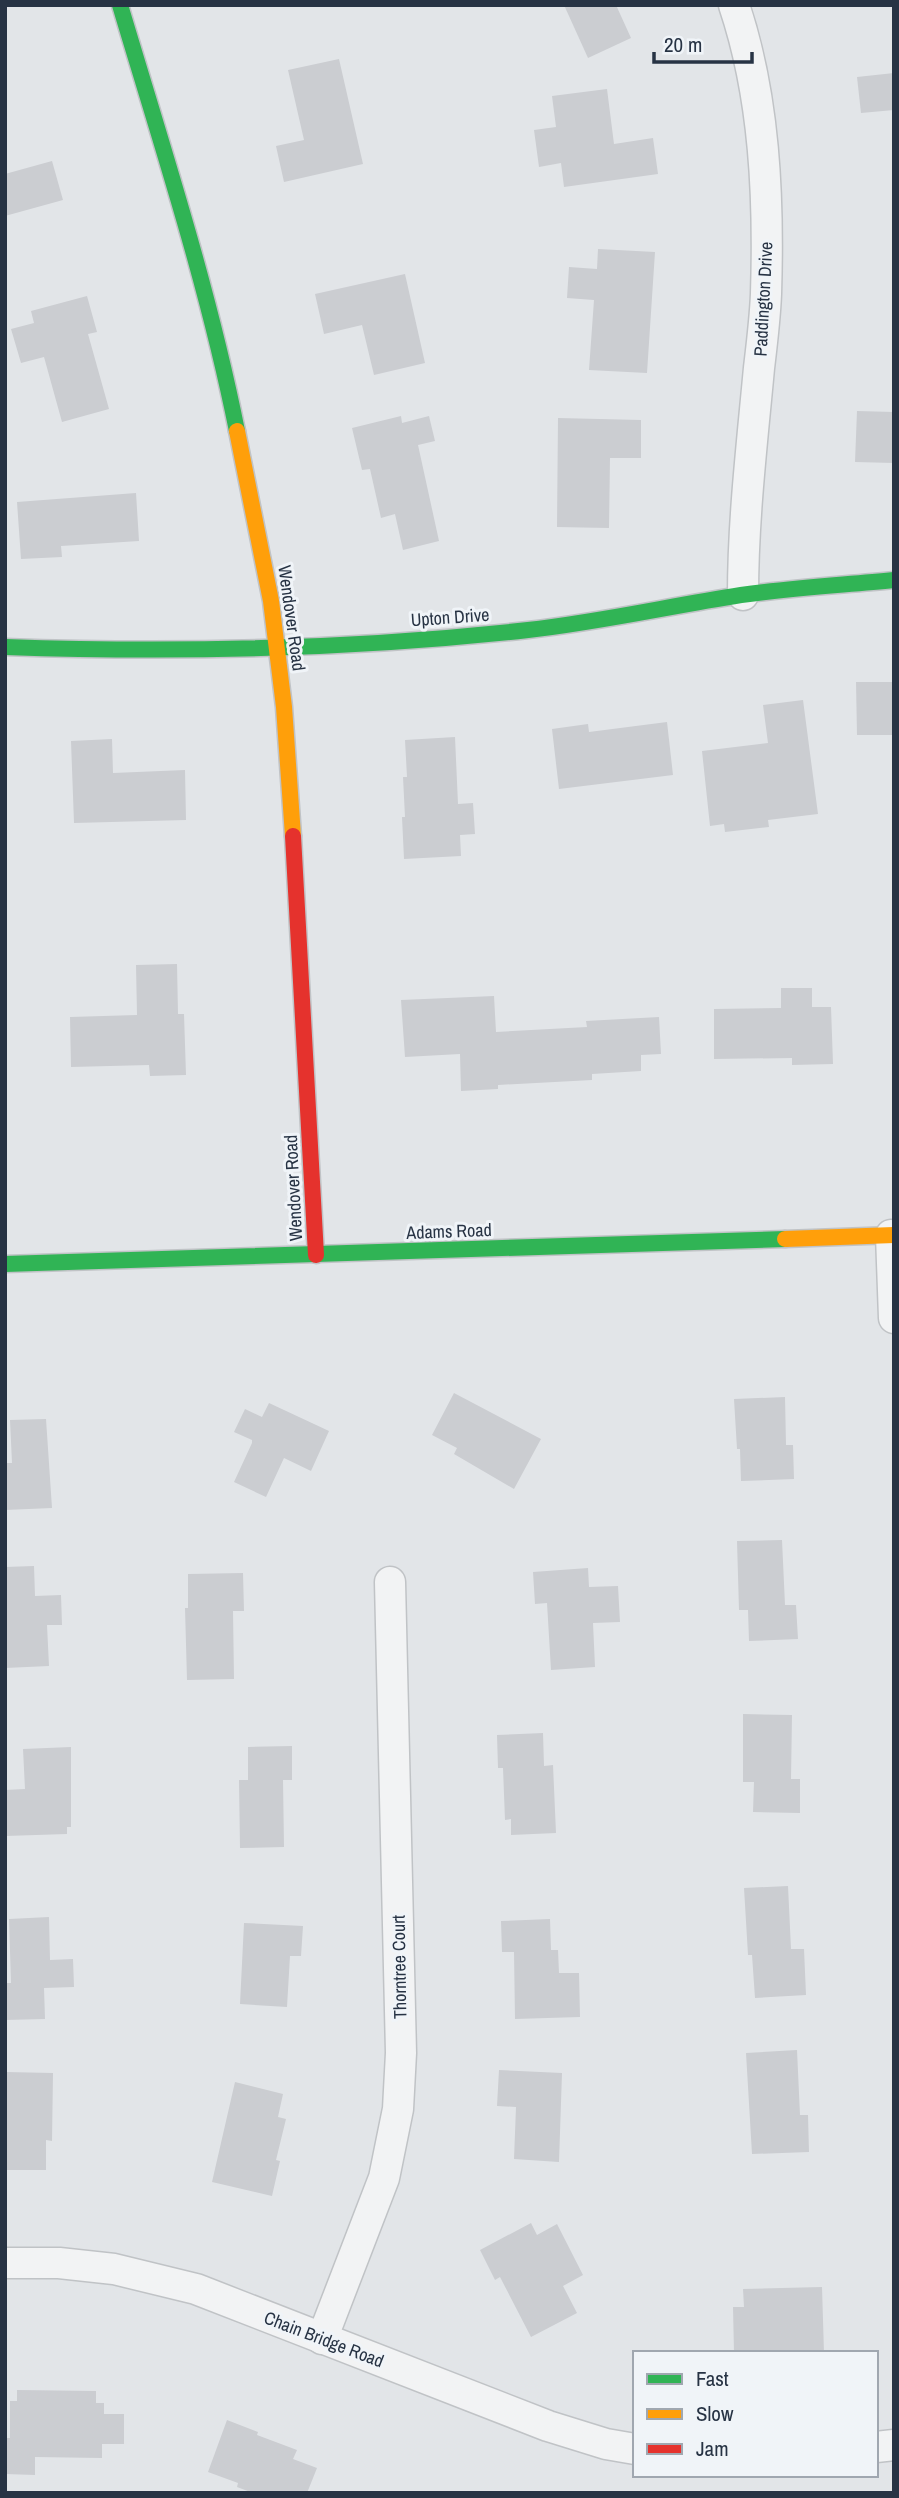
<svg xmlns="http://www.w3.org/2000/svg" width="899" height="2498" font-family="'Archivo Narrow',sans-serif">
<style>
.building{fill:#cbcdd1}
.lines{fill:none;stroke-linecap:round;stroke-linejoin:round}
.street-casing{stroke:#c0c3c6;stroke-width:33}
.fast-casing{stroke:#c0c3c6;stroke-width:19}
.slow-casing{stroke:#c0c3c6;stroke-width:19}
.jam-casing{stroke:#c0c3c6;stroke-width:19}
.street{stroke:#f2f3f4;stroke-width:30}
.fast{stroke:#30b455;stroke-width:16}
.slow{stroke:#ff9f0a;stroke-width:16}
.jam{stroke:#e5322d;stroke-width:16}
.labels{text-anchor:middle;dominant-baseline:central;stroke-width:6;stroke-linejoin:round;paint-order:stroke}
.street-label{font-size:18px;fill:#273344;stroke:#f0f4f8}
</style>
<rect width="100%" height="100%" fill="#e2e5e8"/>
<!-- building -->
<g class="building">
<polygon points="564,5 616,5 631,38 588,58"/>
<polygon points="339,59 363,164 284,182 276,146 304,140 288,70"/>
<polygon points="894,73 894,110 861,113 857,77"/>
<polygon points="607,89 614,144 653,138 658,174 564,187 561,163 539,167 534,130 556,127 552,96"/>
<polygon points="52,161 63,200 5,216 5,174"/>
<polygon points="598,249 655,252 647,373 589,370 594,300 567,298 569,267 597,269"/>
<polygon points="405,274 425,363 374,375 362,325 324,334 315,294"/>
<polygon points="87,296 97,332 88,334 109,409 62,422 44,357 21,363 11,329 34,323 31,311"/>
<polygon points="857,411 894,412 894,463 855,462"/>
<polygon points="401,416 402,423 429,416 435,441 418,445 439,541 403,550 395,514 381,518 370,469 362,470 352,428"/>
<polygon points="558,418 641,420 641,458 610,458 609,528 557,527"/>
<polygon points="136,493 139,541 61,546 62,557 21,559 17,502"/>
<polygon points="856,682 894,682 894,735 857,735"/>
<polygon points="803,700 818,814 768,820 769,827 725,832 724,824 710,826 702,751 768,743 763,705"/>
<polygon points="667,722 673,775 559,789 552,729 588,724 589,732"/>
<polygon points="455,737 458,804 473,803 475,834 460,835 461,856 404,859 402,817 405,817 403,777 407,777 405,740"/>
<polygon points="112,739 113,773 185,770 186,820 74,823 71,741"/>
<polygon points="177,964 178,1014 184,1014 186,1075 150,1076 149,1065 71,1067 70,1017 137,1015 136,965"/>
<polygon points="781,988 812,988 812,1007 831,1007 833,1064 792,1065 792,1058 714,1059 714,1009 781,1008"/>
<polygon points="494,996 496,1032 587,1027 586,1021 659,1017 661,1054 641,1055 641,1071 592,1074 592,1080 498,1085 498,1089 461,1091 460,1054 405,1057 401,1000"/>
<polygon points="454,1393 541,1439 514,1489 454,1454 457,1448 432,1435"/>
<polygon points="785,1397 786,1445 793,1445 794,1479 741,1481 740,1449 737,1449 734,1399"/>
<polygon points="269,1403 329,1431 311,1471 284,1458 266,1497 234,1482 252,1443 252,1440 234,1432 245,1409 262,1417"/>
<polygon points="46,1419 52,1508 5,1510 5,1463 12,1463 10,1420"/>
<polygon points="782,1540 785,1605 796,1605 798,1639 749,1641 748,1610 739,1610 737,1541"/>
<polygon points="34,1566 35,1596 61,1595 62,1625 47,1625 49,1666 5,1668 5,1567"/>
<polygon points="588,1568 589,1587 618,1586 620,1622 593,1623 595,1667 551,1670 547,1603 535,1604 533,1572"/>
<polygon points="243,1573 244,1611 233,1611 234,1679 187,1680 185,1608 188,1608 188,1574"/>
<polygon points="743,1714 792,1715 791,1779 800,1779 800,1813 753,1812 754,1782 743,1782"/>
<polygon points="543,1733 544,1766 553,1765 556,1833 511,1835 511,1819 505,1820 503,1768 498,1768 497,1735"/>
<polygon points="292,1746 292,1780 283,1780 284,1847 240,1848 239,1780 248,1780 248,1747"/>
<polygon points="71,1747 71,1827 67,1827 67,1834 5,1836 5,1790 25,1789 23,1749"/>
<polygon points="788,1886 791,1949 804,1949 806,1995 755,1998 752,1955 748,1955 744,1888"/>
<polygon points="49,1917 50,1960 73,1959 74,1987 44,1988 45,2019 5,2020 5,1983 11,1983 9,1919"/>
<polygon points="550,1919 551,1950 558,1950 559,1973 579,1973 580,2017 515,2019 514,1952 502,1952 501,1921"/>
<polygon points="244,1923 303,1926 301,1956 290,1956 287,2007 240,2004"/>
<polygon points="797,2050 800,2115 808,2115 809,2152 752,2154 746,2053"/>
<polygon points="499,2070 562,2073 559,2162 514,2159 516,2107 497,2106"/>
<polygon points="6,2072 53,2073 52,2141 46,2140 46,2170 5,2170"/>
<polygon points="235,2082 283,2094 278,2117 286,2119 276,2160 280,2161 272,2196 212,2182"/>
<polygon points="531,2223 537,2235 557,2224 583,2275 563,2286 577,2313 531,2337 500,2277 495,2280 480,2250"/>
<polygon points="822,2287 824,2353 734,2353 733,2307 744,2307 743,2289"/>
<polygon points="17,2390 96,2391 96,2403 104,2403 104,2414 124,2414 124,2444 102,2444 102,2458 35,2457 35,2475 5,2474 5,2438 10,2438 10,2401 17,2401"/>
<polygon points="227,2420 258,2432 257,2435 297,2450 293,2459 317,2468 307,2493 253,2493 237,2487 238,2483 208,2472"/>
</g>
<g class="lines">
<defs>
<g id="street">
<path d="M734 5C765 97 769 198 766 294 765 319 762 343 759 368 752 444 743 519 743 595"/>
<polyline points="891,1235 894,1318"/>
<polyline points="5,2263 59,2263 114,2269 196,2289 548,2426 606,2444 635,2449"/>
<polyline points="322,2339 384,2178 398,2109 401,2053 390,1582"/>
<polyline points="876,2447 894,2445"/>
</g>
<g id="fast">
<path d="M120 5C162 146 208 286 237 431"/>
<path d="M5 647C177 653 356 649 528 630 600 622 670 606 741 595 792 588 843 585 894 580"/>
<polyline points="5,1264 785,1239"/>
</g>
<g id="slow">
<polyline points="237,431 271,601 284,707 293,836"/>
<polyline points="785,1239 894,1235"/>
</g>
<polyline id="jam" points="293,836 316,1255"/>
</defs>
<!-- street casing -->
<use href="#street" class="street-casing"/>
<!-- fast casing -->
<use href="#fast" class="fast-casing"/>
<!-- slow casing -->
<use href="#slow" class="slow-casing"/>
<!-- jam casing -->
<use href="#jam" class="jam-casing"/>
<!-- street -->
<use href="#street" class="street"/>
<!-- fast -->
<use href="#fast" class="fast"/>
<!-- slow -->
<use href="#slow" class="slow"/>
<!-- jam -->
<use href="#jam" class="jam"/>
</g>
<g class="labels">
<!-- street labels -->
<g class="street-label">
<text transform="translate(763 299) rotate(-87)">Paddington Drive</text>
<text transform="translate(450 617) rotate(-4)">Upton Drive</text>
<text transform="translate(292 618) rotate(82)">Wendover Road</text>
<text transform="translate(293 1188) rotate(-93)">Wendover Road</text>
<text transform="translate(449 1231) rotate(-2)">Adams Road</text>
<text transform="translate(399 1967) rotate(-91)">Thorntree Court</text>
<text transform="translate(324 2339) rotate(21)">Chain Bridge Road</text>
</g>
</g>
<!-- border -->
<rect width="899" height="2498" fill="none" stroke="#273344" stroke-width="14"/>
<!-- legend -->
<rect x="633" y="2351" width="245" height="126" fill="#f0f4f8" stroke="#a0a7b0" stroke-width="2"/>
<rect x="647" y="2374" width="35" height="10" fill="#30b455" stroke="#a0a7b0" stroke-width="2"/>
<text x="696" y="2386" font-size="21" fill="#273344">Fast</text>
<rect x="647" y="2409" width="35" height="10" fill="#ff9f0a" stroke="#a0a7b0" stroke-width="2"/>
<text x="696" y="2421" font-size="21" fill="#273344">Slow</text>
<rect x="647" y="2444" width="35" height="10" fill="#e5322d" stroke="#a0a7b0" stroke-width="2"/>
<text x="696" y="2456" font-size="21" fill="#273344">Jam</text>
<!-- scale -->
<path d="M654 52v10h98v-10" fill="none" stroke="#273344" stroke-width="3.5"/>
<text x="664" y="52" font-size="21" fill="#273344" stroke="#f0f4f8" stroke-width="5" paint-order="stroke">20 m</text>
</svg>
